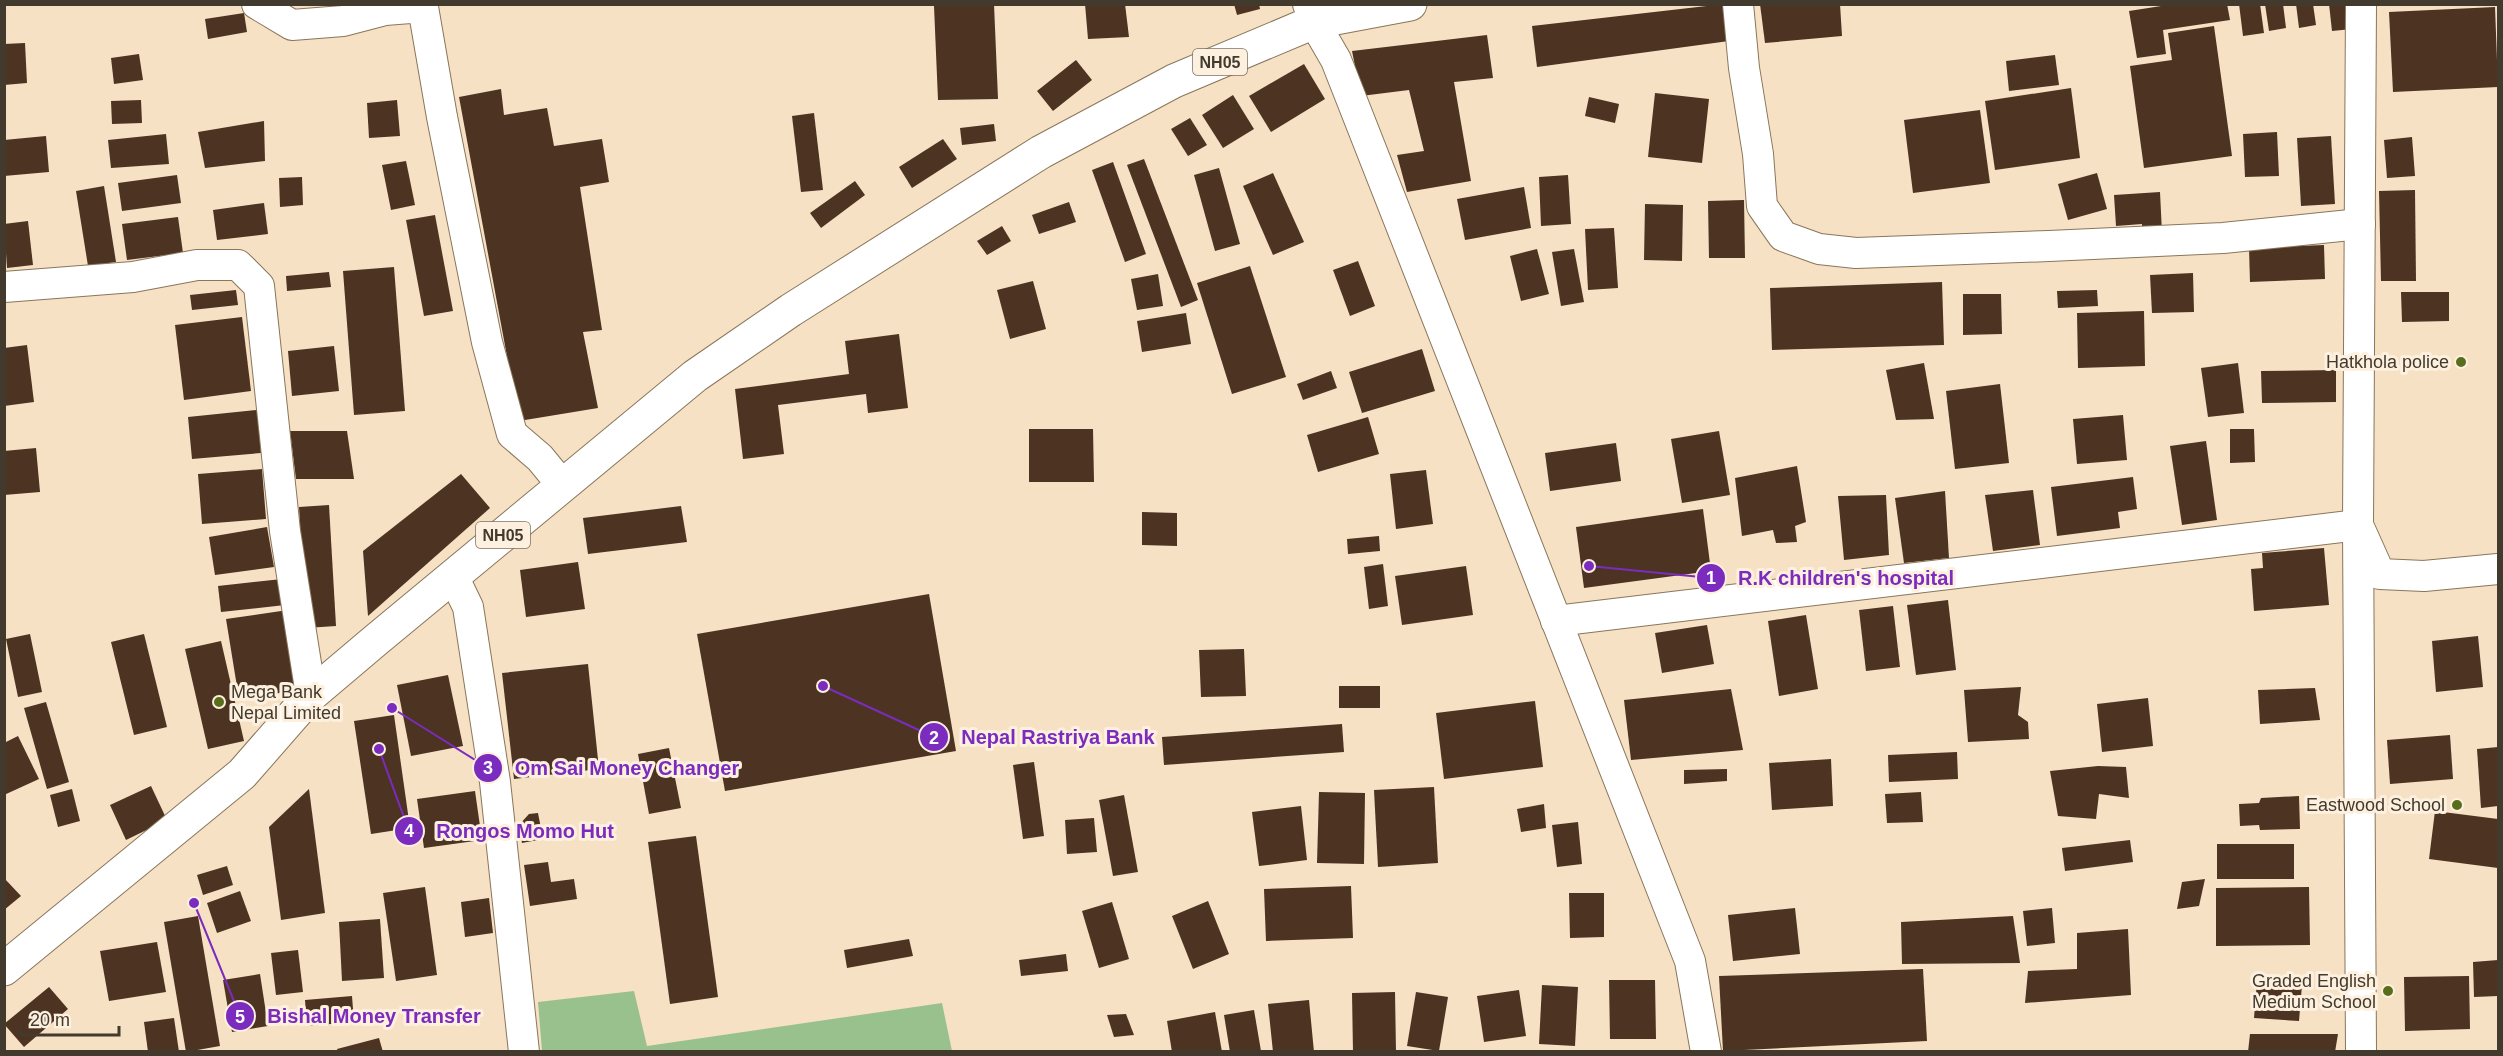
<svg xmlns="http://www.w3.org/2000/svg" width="2503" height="1056" font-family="Helvetica,sans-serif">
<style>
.green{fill:#99c18d}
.building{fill:#4c3322}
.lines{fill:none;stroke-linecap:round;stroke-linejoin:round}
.street-casing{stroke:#89765b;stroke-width:32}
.primary-casing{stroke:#89765b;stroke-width:35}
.street{stroke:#fff;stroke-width:30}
.primary{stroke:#fff;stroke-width:33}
.poi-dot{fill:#596e1d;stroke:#fdf0de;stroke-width:2}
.labels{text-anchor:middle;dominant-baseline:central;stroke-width:6;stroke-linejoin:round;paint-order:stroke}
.shield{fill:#fdf0de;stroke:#7b7163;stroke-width:1.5}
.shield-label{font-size:16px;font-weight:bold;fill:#433a2e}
.poi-label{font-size:18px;fill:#433a2e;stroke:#fdf0de;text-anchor:end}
.leader{fill:none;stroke:#7b2cbf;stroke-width:2}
.callout-dot{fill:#7b2cbf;stroke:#fdf0de;stroke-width:2}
.mark-label{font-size:18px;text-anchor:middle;font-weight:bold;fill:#fff}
.callout-label{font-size:20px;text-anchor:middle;font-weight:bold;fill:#7b2cbf;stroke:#fdf0de;stroke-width:6;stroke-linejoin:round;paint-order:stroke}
</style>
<rect width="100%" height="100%" fill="#f7e1c4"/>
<!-- green -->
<polygon class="green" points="634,991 647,1046 942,1003 952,1051 542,1051 538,1002"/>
<!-- building -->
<g class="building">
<polygon points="994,4 998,99 938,100 934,6"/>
<polygon points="1085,4 1125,4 1129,37 1088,39"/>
<polygon points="1234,4 1259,4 1260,9 1237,15"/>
<polygon points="1724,4 1729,41 1537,67 1532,26"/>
<polygon points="1760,4 1840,4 1842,36 1765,43"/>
<polygon points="2174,4 2227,4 2230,20 2163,30 2166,54 2137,58 2129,11"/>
<polygon points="2239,4 2260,4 2264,33 2243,36"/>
<polygon points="2265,4 2283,4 2286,28 2269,31"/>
<polygon points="2296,4 2313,4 2316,25 2299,28"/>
<polygon points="2329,4 2349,4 2352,29 2332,31"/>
<polygon points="2495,7 2498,87 2393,92 2389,12"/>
<polygon points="244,13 247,32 208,39 205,19"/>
<polygon points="2214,26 2232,156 2144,168 2130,66 2172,60 2168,33"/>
<polygon points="1487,35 1493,78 1454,82 1471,181 1407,192 1397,155 1424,151 1409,90 1361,96 1352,51"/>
<polygon points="25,43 27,83 4,85 4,44"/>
<polygon points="139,54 143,80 114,84 111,58"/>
<polygon points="2055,55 2059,85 2009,91 2006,61"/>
<polygon points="1076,60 1092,80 1053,111 1037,91"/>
<polygon points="1304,64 1325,99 1271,132 1249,96"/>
<polygon points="2071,88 2080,158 1995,170 1985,101"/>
<polygon points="501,89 504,115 547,108 554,146 602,139 609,182 580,187 602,330 583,332 598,408 519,421 459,97"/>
<polygon points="1655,93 1709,99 1702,163 1648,157"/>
<polygon points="1233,95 1254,129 1223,148 1202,115"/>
<polygon points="1589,97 1619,104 1615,123 1585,116"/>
<polygon points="141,100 142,123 112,124 111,101"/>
<polygon points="397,100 400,136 369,138 367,103"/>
<polygon points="1980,110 1990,183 1913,193 1904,120"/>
<polygon points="814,113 823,190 801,192 792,116"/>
<polygon points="1190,118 1207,145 1188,156 1171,129"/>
<polygon points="264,121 265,161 205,168 198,132"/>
<polygon points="994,124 996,141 962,145 960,128"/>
<polygon points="2277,132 2279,176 2245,177 2243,134"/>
<polygon points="166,134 169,164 111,168 108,140"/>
<polygon points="46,136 49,172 4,176 4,140"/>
<polygon points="2331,136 2335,204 2301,206 2297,138"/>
<polygon points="2412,137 2415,176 2387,178 2384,140"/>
<polygon points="943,139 957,159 912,188 899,167"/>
<polygon points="1144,159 1198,300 1181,307 1127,165"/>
<polygon points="406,161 415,205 391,210 382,165"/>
<polygon points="1113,162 1146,254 1125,262 1092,170"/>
<polygon points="1219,168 1240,244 1215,251 1194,175"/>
<polygon points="1273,173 1304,242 1273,255 1243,186"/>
<polygon points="2097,173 2107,209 2068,220 2058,184"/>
<polygon points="177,175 181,203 122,211 118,183"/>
<polygon points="1568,175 1571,224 1541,226 1539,177"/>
<polygon points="302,177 303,205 280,207 279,178"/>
<polygon points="855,181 865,195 821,228 810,213"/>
<polygon points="104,186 116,262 88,266 76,191"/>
<polygon points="1524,187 1531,228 1465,240 1457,199"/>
<polygon points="2415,190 2416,281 2381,281 2379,191"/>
<polygon points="2160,192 2162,233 2142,234 2142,224 2116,226 2114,195"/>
<polygon points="1744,200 1745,258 1709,258 1708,201"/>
<polygon points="1069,202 1076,222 1039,234 1032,215"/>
<polygon points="264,203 268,234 217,240 213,210"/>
<polygon points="1645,204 1683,205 1682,261 1644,260"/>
<polygon points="435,215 453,311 424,316 406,220"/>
<polygon points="178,217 183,253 127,260 122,224"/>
<polygon points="28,221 33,265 7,268 4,224"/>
<polygon points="1002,226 1011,241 987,255 977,241"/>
<polygon points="1614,228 1618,288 1588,290 1585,229"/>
<polygon points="2324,245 2325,279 2250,282 2249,248"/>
<polygon points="1537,249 1549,294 1521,301 1510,256"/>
<polygon points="1574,249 1584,302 1561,306 1552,252"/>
<polygon points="1358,261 1375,306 1350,316 1333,270"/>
<polygon points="1250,266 1286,377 1232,394 1197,283"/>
<polygon points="394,267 405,411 354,415 343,271"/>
<polygon points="329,272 331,287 287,291 286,276"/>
<polygon points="2193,273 2194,312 2152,313 2150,275"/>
<polygon points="1158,274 1163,306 1137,310 1131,279"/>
<polygon points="1033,281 1046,329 1010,339 997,290"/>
<polygon points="1942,282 1944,345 1772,350 1770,288"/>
<polygon points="236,290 238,305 192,310 190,295"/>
<polygon points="2097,290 2098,306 2058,308 2057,291"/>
<polygon points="2401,292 2449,292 2449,321 2402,322"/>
<polygon points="1963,294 2001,294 2002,334 1963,335"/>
<polygon points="2144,311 2145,366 2078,368 2077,313"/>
<polygon points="1186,313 1191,344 1142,352 1137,321"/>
<polygon points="242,317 251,391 184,400 175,325"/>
<polygon points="899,334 908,408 868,413 866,394 778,405 784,454 743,459 735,389 849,374 845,341"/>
<polygon points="27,345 34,402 4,406 4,348"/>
<polygon points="334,346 339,391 292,396 288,351"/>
<polygon points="1422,349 1435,391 1362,413 1349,372"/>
<polygon points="1924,363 1934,419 1896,420 1886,370"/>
<polygon points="2238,363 2244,413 2208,417 2201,368"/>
<polygon points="2336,370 2336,402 2262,403 2261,371"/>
<polygon points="1331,371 1337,388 1303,400 1297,384"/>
<polygon points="2000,384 2009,463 1955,469 1946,391"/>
<polygon points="257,410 261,453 192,459 188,417"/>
<polygon points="2123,415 2127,460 2077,464 2073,419"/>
<polygon points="1368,417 1379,454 1318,472 1307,435"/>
<polygon points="1029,429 1093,429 1094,482 1029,482"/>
<polygon points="2230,429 2254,429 2255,462 2230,463"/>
<polygon points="290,431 347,431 354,479 296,479"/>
<polygon points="1719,431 1730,495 1682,503 1671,439"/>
<polygon points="2206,441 2217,520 2182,525 2170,446"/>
<polygon points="1616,443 1621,481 1550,491 1545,453"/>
<polygon points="36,448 40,492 4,495 4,451"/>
<polygon points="1797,466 1806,522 1795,526 1797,542 1776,543 1773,530 1742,536 1735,478"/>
<polygon points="262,469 266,519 202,524 198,474"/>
<polygon points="1426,470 1433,524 1396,529 1390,474"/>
<polygon points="461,474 490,508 368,616 363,551"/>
<polygon points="2133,477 2137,509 2118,512 2120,528 2057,536 2051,487"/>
<polygon points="2033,490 2040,545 1993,551 1985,495"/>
<polygon points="1945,491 1949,558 1904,563 1895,498"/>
<polygon points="1886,495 1889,555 1844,560 1838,496"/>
<polygon points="329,505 336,626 306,628 299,507"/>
<polygon points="681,506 687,542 588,554 583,518"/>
<polygon points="1703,509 1711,571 1584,588 1576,527"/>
<polygon points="1142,512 1177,513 1177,546 1142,545"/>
<polygon points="267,527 274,567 215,575 209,537"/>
<polygon points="1379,536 1380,551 1348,554 1347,539"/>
<polygon points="2324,548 2329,605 2254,611 2251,569 2263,568 2262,553"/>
<polygon points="578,562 585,609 526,617 520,570"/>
<polygon points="1383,564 1388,606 1369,609 1364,567"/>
<polygon points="1466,566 1473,615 1402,625 1395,576"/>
<polygon points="282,579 285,605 221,612 218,586"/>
<polygon points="929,594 956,751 725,791 697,634"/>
<polygon points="1948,600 1956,670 1916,675 1907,605"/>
<polygon points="1893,606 1900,667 1866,671 1859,610"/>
<polygon points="288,610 300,690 239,699 226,619"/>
<polygon points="1806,615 1818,689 1779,696 1768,621"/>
<polygon points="1707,625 1714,664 1662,673 1655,633"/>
<polygon points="30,634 42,692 18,697 6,639"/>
<polygon points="144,634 167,727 134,735 111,642"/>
<polygon points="2478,636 2483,687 2436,692 2432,641"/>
<polygon points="221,641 244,741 208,749 185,649"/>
<polygon points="1244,649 1246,696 1201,697 1199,650"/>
<polygon points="588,664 599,769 514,779 502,673"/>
<polygon points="448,675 463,746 411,756 397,685"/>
<rect x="1339" y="686" width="41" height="22"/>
<polygon points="2021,687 2018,715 2028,722 2029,739 1968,742 1964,690"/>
<polygon points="2315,688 2320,720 2260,724 2258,690"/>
<polygon points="1731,689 1743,750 1631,760 1624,700"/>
<polygon points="2148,698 2153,746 2102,752 2097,704"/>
<polygon points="1535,701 1543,767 1444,779 1436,713"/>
<polygon points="46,702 69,782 47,789 24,708"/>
<polygon points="394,715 410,828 371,834 354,721"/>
<polygon points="1342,724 1344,752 1164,765 1162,737"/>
<polygon points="2450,735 2453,779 2390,784 2387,740"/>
<polygon points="18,736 39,779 4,795 4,743"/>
<polygon points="2498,747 2498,806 2481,808 2477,749"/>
<polygon points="669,748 681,808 649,814 638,754"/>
<polygon points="1957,752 1958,779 1889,782 1888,755"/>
<polygon points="1831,759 1833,806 1772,810 1769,763"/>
<polygon points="1034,762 1044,836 1023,839 1013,765"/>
<polygon points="2098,766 2126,767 2129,798 2099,794 2096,819 2058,816 2050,771"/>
<polygon points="1727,769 1727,781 1684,784 1684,770"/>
<polygon points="151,786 167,820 126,840 110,805"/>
<polygon points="1434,787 1438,863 1378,867 1374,790"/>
<polygon points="72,789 80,821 58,827 50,795"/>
<polygon points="309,789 325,913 281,920 269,827"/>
<polygon points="475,791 482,840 424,848 417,799"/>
<polygon points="1319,792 1365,793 1364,864 1317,863"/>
<polygon points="1921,792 1923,822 1887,823 1885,794"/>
<polygon points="1124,795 1138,872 1113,876 1099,800"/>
<polygon points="2299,796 2300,829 2260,830 2259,825 2240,826 2239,804 2259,803 2261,798"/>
<polygon points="1544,804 1546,828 1521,832 1517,809"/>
<polygon points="1301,806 1307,860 1259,866 1252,812"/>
<polygon points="2435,811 2498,819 2498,868 2429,859"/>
<polygon points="538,813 543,839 522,843 519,825 529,814"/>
<polygon points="1094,818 1097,852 1067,854 1065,820"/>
<polygon points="1578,822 1582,864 1557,867 1552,825"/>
<polygon points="696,836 718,997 670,1004 648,842"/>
<polygon points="2130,840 2133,862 2065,871 2062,848"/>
<rect x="2217" y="844" width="77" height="35"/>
<polygon points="548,862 551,882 574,879 577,899 530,906 524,865"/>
<polygon points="227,866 233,885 203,895 197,875"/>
<polygon points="4,878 21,896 4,910"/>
<polygon points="2205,879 2199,906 2177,909 2182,882"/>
<polygon points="1351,886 1353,938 1266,941 1264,889"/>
<polygon points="425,887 437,975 396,981 383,893"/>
<polygon points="2309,887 2310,945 2216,946 2216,888"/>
<polygon points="240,891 251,921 217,933 207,903"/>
<polygon points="1569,893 1604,893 1604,937 1570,938"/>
<polygon points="489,898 493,933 465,937 461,902"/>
<polygon points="1208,901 1229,954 1193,969 1172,916"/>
<polygon points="1112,902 1129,959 1099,968 1082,911"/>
<polygon points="1795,908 1800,954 1733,961 1728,915"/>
<polygon points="2052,908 2055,943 2027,946 2023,911"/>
<polygon points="198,916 220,1046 186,1052 164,922"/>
<polygon points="2013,916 2020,963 1902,964 1901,922"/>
<polygon points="380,919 384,978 342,981 339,922"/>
<polygon points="2128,929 2131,995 2025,1003 2028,971 2077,969 2077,933"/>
<polygon points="909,939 913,956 847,968 844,950"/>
<polygon points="157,942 166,992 109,1001 100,951"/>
<polygon points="298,950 303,992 276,995 271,953"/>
<polygon points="1066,954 1068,971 1021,976 1019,960"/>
<polygon points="2498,960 2498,996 2474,997 2473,962"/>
<polygon points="1923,969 1927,1041 1723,1051 1719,976"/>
<polygon points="260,974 268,1026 232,1032 223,980"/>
<polygon points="2469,976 2470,1029 2405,1031 2404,977"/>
<polygon points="1609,980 1655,980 1656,1039 1610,1039"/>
<polygon points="2257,981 2302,985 2299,1021 2254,1018"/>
<polygon points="1542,985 1578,987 1575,1046 1539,1044"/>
<polygon points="49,987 68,1009 24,1047 4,1024"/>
<polygon points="1519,990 1526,1036 1484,1042 1477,996"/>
<polygon points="1395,992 1396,1052 1353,1052 1352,993"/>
<polygon points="1416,992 1448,997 1439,1051 1407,1046"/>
<polygon points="352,996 354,1022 307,1026 305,1000"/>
<polygon points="1309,1000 1314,1052 1273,1052 1268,1004"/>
<polygon points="1254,1010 1261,1051 1230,1052 1224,1015"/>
<polygon points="1215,1012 1222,1052 1172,1052 1167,1021"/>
<polygon points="1126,1014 1134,1035 1114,1037 1107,1015"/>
<polygon points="174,1018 179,1052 148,1052 144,1022"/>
<polygon points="2250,1034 2338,1034 2335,1052 2248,1052"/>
<polygon points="379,1038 383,1052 338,1052 337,1049"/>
</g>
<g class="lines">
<defs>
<g id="street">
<polyline points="257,4 292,25 343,21 385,10 423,7 442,117 487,342 512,434 540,458 563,486"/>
<polyline points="1308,4 1314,22 1336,60 1690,961 1706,1052"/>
<polyline points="1738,4 1744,68 1758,154 1762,206 1783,236 1819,249 1856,253 2049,246 2223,238 2360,224"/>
<polyline points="2361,4 2358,525 2361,1052"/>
<polyline points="4,287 133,277 197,265 238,265 259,286 285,531 311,695"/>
<polyline points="453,576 468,607 495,782 524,1052"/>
<polyline points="1556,621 2358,525 2380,574 2424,576 2498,569"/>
</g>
<polyline id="primary" points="4,969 242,774 311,695 376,640 695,376 791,310 1041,152 1174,81 1314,22 1410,4"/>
</defs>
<!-- street casing -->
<use href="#street" class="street-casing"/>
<!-- primary casing -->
<use href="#primary" class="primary-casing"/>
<!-- street -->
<use href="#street" class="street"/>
<!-- primary -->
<use href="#primary" class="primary"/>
</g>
<!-- markers -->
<g class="poi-dot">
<circle cx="2461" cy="362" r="6"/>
<circle cx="219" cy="702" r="6"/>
<circle cx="2457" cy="805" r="6"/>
<circle cx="2388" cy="991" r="6"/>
</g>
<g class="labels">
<!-- shield labels -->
<g class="shield">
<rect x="1193" y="49" width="54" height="26" rx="4.5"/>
<rect x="476" y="522" width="54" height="26" rx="4.5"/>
</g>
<g class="shield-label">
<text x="1220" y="62">NH05</text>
<text x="503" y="535">NH05</text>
</g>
<!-- poi labels -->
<g class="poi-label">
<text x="2449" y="362">Hatkhola police</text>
<text x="231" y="692" text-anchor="start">Mega Bank<tspan x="231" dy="21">Nepal Limited</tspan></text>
<text x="2445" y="805">Eastwood School</text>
<text x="2376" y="981">Graded English<tspan x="2376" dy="21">Medium School</tspan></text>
</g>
</g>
<!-- callouts -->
<path class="leader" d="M1589 566L1711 578M823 686L934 737M392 708L488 768M379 749L409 831M194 903L240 1016"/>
<g class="callout-dot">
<circle cx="1589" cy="566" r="6"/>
<circle cx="823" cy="686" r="6"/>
<circle cx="392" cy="708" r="6"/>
<circle cx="379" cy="749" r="6"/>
<circle cx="194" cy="903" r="6"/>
<circle cx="1711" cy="578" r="15"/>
<circle cx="934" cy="737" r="15"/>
<circle cx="488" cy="768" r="15"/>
<circle cx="409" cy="831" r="15"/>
<circle cx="240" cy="1016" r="15"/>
</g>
<g class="mark-label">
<text x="1711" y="584">1</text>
<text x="934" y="744">2</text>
<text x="488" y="774">3</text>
<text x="409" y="837">4</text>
<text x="240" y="1023">5</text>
</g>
<g class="callout-label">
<text x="1846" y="585">R.K children's hospital</text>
<text x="1058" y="744">Nepal Rastriya Bank</text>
<text x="627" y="775">Om Sai Money Changer</text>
<text x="525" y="838">Rongos Momo Hut</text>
<text x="374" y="1023">Bishal Money Transfer</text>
</g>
<!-- border -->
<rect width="2503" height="1056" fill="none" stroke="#433a2e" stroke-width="12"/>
<!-- scale -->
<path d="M21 1026v9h98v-9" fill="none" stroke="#433a2e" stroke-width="3"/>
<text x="30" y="1026" font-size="18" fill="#433a2e" stroke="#fdf0de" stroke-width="4.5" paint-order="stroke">20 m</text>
</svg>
